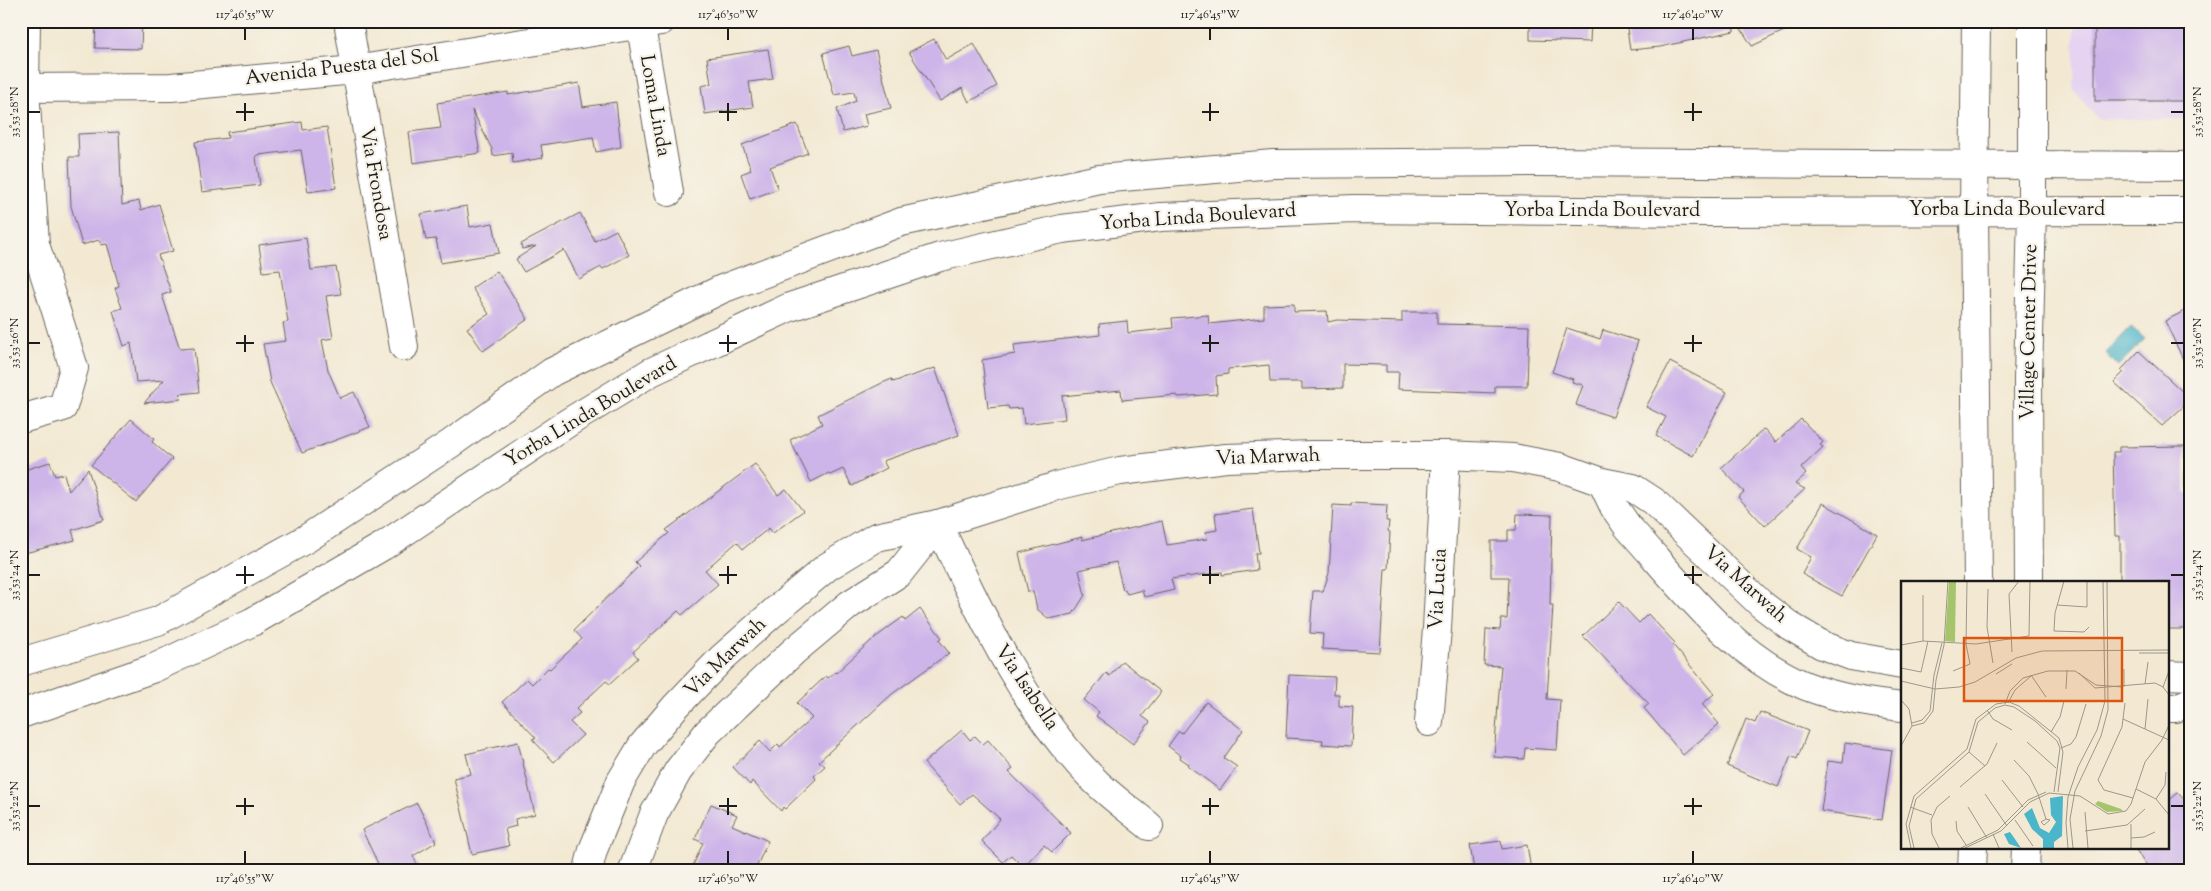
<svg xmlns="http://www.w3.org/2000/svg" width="2211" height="891" font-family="'Sorts Mill Goudy',serif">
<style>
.built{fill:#e5d3f1}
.water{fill:#4bb5c9;stroke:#346872}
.building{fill:#cdb4e9}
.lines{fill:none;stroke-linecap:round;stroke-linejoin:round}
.minor-casing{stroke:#67645c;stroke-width:30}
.secondary-casing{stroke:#67645c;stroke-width:30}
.primary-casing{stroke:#67645c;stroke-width:30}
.minor{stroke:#fff;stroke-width:28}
.secondary{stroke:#fff;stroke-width:28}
.primary{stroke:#fff;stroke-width:28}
.ticks{fill:none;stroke:#1c1c1c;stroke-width:2}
.labels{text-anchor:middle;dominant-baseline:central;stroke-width:4.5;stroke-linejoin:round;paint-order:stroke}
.street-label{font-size:20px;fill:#1c1c1c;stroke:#f7f3e8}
.inset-road{fill:none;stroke:#9d978a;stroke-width:1}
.view{fill:#de560d;fill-opacity:0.15;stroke:#de560d;stroke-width:2.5}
.inset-edge{fill:none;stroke:#1c1c1c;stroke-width:2.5}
.neatline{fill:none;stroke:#1c1c1c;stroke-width:2}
.ticks-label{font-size:12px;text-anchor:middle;fill:#1c1c1c}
</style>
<rect width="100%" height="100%" fill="#f7f3e8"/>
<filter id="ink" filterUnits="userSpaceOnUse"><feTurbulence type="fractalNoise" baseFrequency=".02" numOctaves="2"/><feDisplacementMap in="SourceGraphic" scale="10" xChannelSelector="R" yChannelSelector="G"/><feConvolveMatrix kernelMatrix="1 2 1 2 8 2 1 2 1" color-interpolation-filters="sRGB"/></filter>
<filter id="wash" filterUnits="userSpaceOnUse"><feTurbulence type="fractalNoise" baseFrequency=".0096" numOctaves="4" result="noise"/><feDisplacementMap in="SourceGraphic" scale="20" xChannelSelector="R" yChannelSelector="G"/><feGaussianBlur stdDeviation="1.12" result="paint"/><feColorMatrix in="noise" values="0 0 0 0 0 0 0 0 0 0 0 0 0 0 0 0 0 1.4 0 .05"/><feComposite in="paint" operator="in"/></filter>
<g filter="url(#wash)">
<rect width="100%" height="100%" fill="#f3e9d3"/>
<!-- built -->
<polygon class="built" points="2075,21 2190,21 2190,119 2098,119 2074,90"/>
<!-- water -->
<polygon class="water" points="2131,327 2145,339 2118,366 2106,353"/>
<g id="blocks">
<!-- building -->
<g class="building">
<polygon points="96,21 142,21 141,49 95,48"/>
<polygon points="1530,21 1591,21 1590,42 1530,40"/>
<polygon points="1626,21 1733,21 1734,31 1660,47 1630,50"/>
<polygon points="1736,21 1805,21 1752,46"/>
<rect x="2095" y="21" width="95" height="80"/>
<polygon points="934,39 946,60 974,44 997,86 969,102 962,88 940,101 909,52"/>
<polygon points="849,46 852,56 876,50 891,108 864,114 867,126 843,132 837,109 856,101 854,92 834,95 823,53"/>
<polygon points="768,49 773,79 749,82 753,107 705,114 701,86 711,84 707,58"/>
<polygon points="579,83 583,107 616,102 621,147 596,152 593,137 541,145 543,158 513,163 512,153 493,156 492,149 472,110 480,153 413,163 409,132 441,128 437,103 508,92 508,95"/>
<polygon points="302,122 303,130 327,127 336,188 308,192 301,150 258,155 256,157 260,185 202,192 195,142 228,138 227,132"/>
<polygon points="797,124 808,153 770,167 778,189 750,199 741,174 751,170 742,145"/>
<polygon points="119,132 122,205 139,201 141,210 159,204 173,251 158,255 171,292 162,295 180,349 194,348 199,392 180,394 181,399 144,403 164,380 136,382 131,343 124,346 113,311 122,308 115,288 119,286 107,244 101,245 99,240 82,245 71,206 69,157 79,157 78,134"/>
<polygon points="467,206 470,227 493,223 499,253 441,263 436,239 426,240 421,214"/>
<polygon points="580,213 595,241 616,230 629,255 603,269 601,267 579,279 564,250 524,272 516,259 536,246 522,249 521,244"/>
<polygon points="306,238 311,270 336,267 341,294 326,296 333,338 322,340 328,370 340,398 354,392 370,427 302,453 270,382 263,344 286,341 283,323 288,322 280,270 263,272 259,245"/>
<polygon points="497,271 528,319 483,351 467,328 489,314 472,288"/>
<polygon points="1294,304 1294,312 1327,311 1328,322 1337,320 1402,322 1402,312 1437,312 1437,324 1529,326 1527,386 1495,386 1495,393 1398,389 1399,372 1386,372 1386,365 1343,364 1343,388 1302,389 1302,382 1270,382 1269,365 1228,369 1228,374 1216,376 1217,394 1178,397 1177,395 1122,400 1121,390 1062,396 1065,419 1024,424 1022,408 1009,409 1008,406 988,408 982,360 1015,354 1014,345 1100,335 1099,324 1127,321 1128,333 1173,328 1172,318 1208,315 1209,324 1264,318 1264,305"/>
<polygon points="2190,308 2190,374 2165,321"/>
<polygon points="1567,328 1600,339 1603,330 1638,341 1613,417 1576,405 1583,385 1572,382 1573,379 1552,372"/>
<polygon points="2139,351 2184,393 2184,406 2162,426 2114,382 2124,372 2121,370"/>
<polygon points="1670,362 1727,392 1693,456 1656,436 1666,417 1646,407"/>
<polygon points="935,368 959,435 883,461 887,468 852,486 843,469 830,475 829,473 811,482 790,440 822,424 818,415 882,383 892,379 893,382"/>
<polygon points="131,419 154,439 152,442 172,459 136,502 91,465"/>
<polygon points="1801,419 1823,442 1820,445 1823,447 1801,468 1806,474 1795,484 1805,489 1765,526 1738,497 1744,492 1721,468 1764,429 1776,442"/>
<polygon points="2185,446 2185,493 2190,493 2190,629 2167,629 2167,582 2120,582 2120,536 2115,536 2113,452 2119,452 2119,447"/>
<polygon points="50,462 55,476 64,474 69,491 88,469 104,520 72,530 75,540 21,554 21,471"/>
<polygon points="755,464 778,495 786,489 803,511 773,533 769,528 743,549 737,542 705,570 718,584 682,615 678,611 633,652 638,658 610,684 606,681 576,709 580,713 570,722 583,735 554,762 532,739 536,738 502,702 527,679 532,684 548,668 550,669 582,639 574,630 639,566 635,562 669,533 666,530"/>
<polygon points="1351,503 1387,505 1386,521 1389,521 1388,531 1390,532 1388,569 1385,569 1380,652 1322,649 1323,634 1310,633 1313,591 1323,591 1329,573 1333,505 1351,506"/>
<polygon points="1823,503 1877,534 1842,596 1802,574 1811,557 1797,549"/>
<polygon points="1253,509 1259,553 1255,553 1257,570 1222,575 1222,572 1171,579 1174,590 1144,597 1142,590 1127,594 1125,589 1123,590 1116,562 1079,570 1085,595 1073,614 1049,619 1037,609 1033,591 1028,592 1019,553 1082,537 1082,540 1162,521 1167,545 1207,539 1206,532 1217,530 1215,514"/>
<polygon points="1517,514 1552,515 1550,605 1553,605 1547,699 1560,700 1557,750 1525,748 1524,759 1494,757 1501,666 1484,665 1486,629 1500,630 1501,619 1507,619 1509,577 1491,577 1491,541 1508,541 1508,530 1516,530"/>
<polygon points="1619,602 1639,623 1648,614 1675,643 1673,645 1714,694 1702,704 1719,724 1683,755 1644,708 1649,704 1583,636"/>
<polygon points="920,609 942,638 939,640 949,653 892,694 819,761 825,766 814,776 816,779 785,809 783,807 781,811 752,781 750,785 733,767 760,741 770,752 778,744 780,747 812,718 797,703 826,676 828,678 835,672 836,673 872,640 903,617 905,621"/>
<polygon points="1122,661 1161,692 1142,716 1150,722 1133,744 1096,716 1099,712 1084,700 1106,673 1110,676"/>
<polygon points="1289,675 1335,677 1334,694 1339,694 1339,706 1353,707 1351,746 1322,744 1323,740 1286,738"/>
<polygon points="1206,702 1243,730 1224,758 1237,767 1220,790 1188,766 1189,764 1180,758 1181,756 1168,746 1179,731 1182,733"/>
<polygon points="1760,712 1808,731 1797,759 1791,756 1778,787 1727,766 1746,719 1755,723"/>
<polygon points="962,730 970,740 975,736 983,744 988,740 1013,769 1009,772 1071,833 1052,852 1044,845 1023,867 1011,855 1003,862 982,841 1000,819 972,794 960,804 924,763"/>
<polygon points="518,742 535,814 515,819 516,826 505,829 509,846 472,854 454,778 471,774 466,754"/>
<polygon points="1845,743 1892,750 1882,820 1821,811 1828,761 1843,763"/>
<polygon points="2178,793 2190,806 2190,870 2150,870 2134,847 2167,847 2167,802"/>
<polygon points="417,803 436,842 413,856 420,870 381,870 362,830"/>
<polygon points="711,804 737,815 732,825 768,841 755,870 691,870 703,843 695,839"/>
<polygon points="1501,841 1502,849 1527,845 1531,870 1474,870 1470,845"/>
</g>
</g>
</g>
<g filter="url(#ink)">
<use href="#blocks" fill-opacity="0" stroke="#67645c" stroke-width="1"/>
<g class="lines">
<defs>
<g id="minor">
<polyline points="348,21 404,347"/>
<polyline points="640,21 669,192"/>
<polyline points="21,88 171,87 355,70 661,21"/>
<polyline points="21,419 63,407 74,368 35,244 25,89 26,21"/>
<path d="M1602 482 1614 507 1628 527C1680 584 1732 656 1806 686 1837 698 1869 703 1902 707"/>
<path d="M938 524C981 615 1022 707 1094 780 1111 797 1131 811 1149 826"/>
<polyline points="2167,675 2190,676"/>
<polyline points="2167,708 2176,708 2190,702"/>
<polyline points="1429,722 1437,629 1446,455"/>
<polyline points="588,870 593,850 621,781 642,746 675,707 722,658 775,611 827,567 876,537 938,524 1060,485 1120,471 1226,458 1311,455 1446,455 1513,458 1560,467 1602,482 1633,488 1653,501 1761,604 1790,626 1822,645 1851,656 1902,665"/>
<polyline points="633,870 654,814 678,771 708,732 794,651 850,604 899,573 938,524"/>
</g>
<g id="secondary">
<polyline points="1976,21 1974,210 1978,582"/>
<polyline points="2029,582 2028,379 2032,210 2032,21"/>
<polyline points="1972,870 1973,847"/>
<polyline points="2025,870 2026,847"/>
</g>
<g id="primary">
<polyline points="21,662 158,621 306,539 450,444 552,372 722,289 901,222 1099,179 1273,164 1534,162 2190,166"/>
<polyline points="21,714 154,668 252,622 383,546 569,422 651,372 790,307 940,257 1062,229 1161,217 1354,209 1707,212 2190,211"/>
</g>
</defs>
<!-- minor casing -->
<use href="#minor" class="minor-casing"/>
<!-- secondary casing -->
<use href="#secondary" class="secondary-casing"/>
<!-- primary casing -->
<use href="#primary" class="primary-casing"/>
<!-- minor -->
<use href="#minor" class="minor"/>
<!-- secondary -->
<use href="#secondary" class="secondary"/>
<!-- primary -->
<use href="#primary" class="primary"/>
</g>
</g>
<!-- ticks -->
<path class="ticks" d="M245 28V40M728 28V40M1210 28V40M1693 28V40M245 103V121M728 103V121M1210 103V121M1693 103V121M28 112H40M236 112H254M719 112H737M1202 112H1219M1684 112H1702M2171 112H2184M245 335V352M728 335V352M1210 335V352M1693 335V352M28 343H40M236 343H254M719 343H737M1202 343H1219M1684 343H1702M2171 343H2184M245 566V584M728 566V584M1210 566V584M1693 566V584M28 575H40M236 575H254M719 575H737M1202 575H1219M1684 575H1702M2171 575H2184M245 798V815M728 798V815M1210 798V815M1693 798V815M28 806H40M236 806H254M719 806H737M1202 806H1219M1684 806H1702M2171 806H2184M245 851V864M728 851V864M1210 851V864M1693 851V864"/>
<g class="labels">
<!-- street labels -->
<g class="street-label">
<text transform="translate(342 68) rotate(-7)">Avenida Puesta del Sol</text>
<text transform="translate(654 106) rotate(80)">Loma Linda</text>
<text transform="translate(375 184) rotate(80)">Via Frondosa</text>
<text x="2007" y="210">Yorba Linda Boulevard</text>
<text x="1602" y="211">Yorba Linda Boulevard</text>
<text transform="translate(1198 218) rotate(-4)">Yorba Linda Boulevard</text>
<text transform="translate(2030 332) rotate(-89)">Village Center Drive</text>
<text transform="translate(591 413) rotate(-31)">Yorba Linda Boulevard</text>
<text transform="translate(1268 458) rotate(-2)">Via Marwah</text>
<text transform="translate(1745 585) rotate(42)">Via Marwah</text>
<text transform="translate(1439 589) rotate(-87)">Via Lucia</text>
<text transform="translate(726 658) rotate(-44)">Via Marwah</text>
<text transform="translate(1026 688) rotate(56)">Via Isabella</text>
</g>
</g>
<!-- overview -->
<g transform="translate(1901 581)">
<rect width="268" height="268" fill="#f3e9d3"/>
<path d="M48 0H55L54 61 44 60ZM197 220 220 228 222 230 206 231 194 223Z" fill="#a6c46b"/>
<path d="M162 215 161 255 153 261V267H142V258L131 248 123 233 131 227 139 247 148 252 155 241 150 234 149 217ZM109 251 114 258 120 267 108 263 103 253Z" fill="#4bb5c9"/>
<path class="inset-road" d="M163 0 154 32 153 50 183 51 188 46M87 8 86 46 92 82M156 24 186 26V0M22 60V14M0 64 22 60 75 63 128 55 129 0M111 71 108 13 118 0M238 72H268M0 87 20 91 27 60M52 90 69 83 65 63 66 0M178 92 194 107 254 102 262 106 268 114M95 93 111 83M130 94 145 116M0 100 34 108 58 106 74 101 115 77 141 70 268 69M244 103 247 81M223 106V88M262 106 268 90M165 108 166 89M0 119 8 128 11 145 0 165M107 122 114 109 130 95M224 122 221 146 197 199 203 209 232 217M104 123 109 110 122 97 147 90H174L195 104 221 106M86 129 92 138 111 149M222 138 268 159M11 142 21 139 29 130 33 94 41 62M11 145 23 142 32 130 35 99 43 64 47 0M244 148 247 118M150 151 159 136 163 120M126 161 155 187M160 167 170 163 175 156 185 123M68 171 84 185M113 179 128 195 137 213 145 238 140 241 143 244 149 239 145 238M101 199 122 226M59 206 86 183 96 162M235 208 255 218 268 234M84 213 106 245M255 218 264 204 265 191M9 226 31 234M67 226 86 257M184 231 187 267M114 239 132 265M55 240 56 250 65 264M230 243V267M184 250 226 244 244 228M92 253 98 267M230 257 243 256 254 251M10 267 5 243 13 215 66 168 75 138 95 123 108 121 118 125 158 157 162 171 157 211M13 267 8 245 15 218 68 171 77 141 94 127 104 124 113 126 134 140 156 160 159 167 153 211M38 267 31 253 30 239 36 226 49 215M60 267 97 249 127 219 145 211M64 267 100 250 129 221 148 212 179 215 207 233 225 230 230 223 244 181 261 159 268 144M167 267 165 242 167 216 177 186 196 149 204 120 202 0M172 267 169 238 174 210 200 155 207 129 206 0"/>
<path class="view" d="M63 57H221V120H63Z"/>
<rect width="268" height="268" class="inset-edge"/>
</g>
<!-- margin -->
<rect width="2211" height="891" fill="none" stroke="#f7f3e8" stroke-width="55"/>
<rect x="28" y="28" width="2156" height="836" class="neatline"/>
<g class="ticks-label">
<text x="245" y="18">117°46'55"W</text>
<text x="728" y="18">117°46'50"W</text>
<text x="1210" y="18">117°46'45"W</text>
<text x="1693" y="18">117°46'40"W</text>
<text transform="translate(14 112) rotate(-90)" y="4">33°53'28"N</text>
<text transform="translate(2197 112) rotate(-90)" y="4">33°53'28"N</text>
<text transform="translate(14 343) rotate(-90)" y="4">33°53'26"N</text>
<text transform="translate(2197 343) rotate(-90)" y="4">33°53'26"N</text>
<text transform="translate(14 575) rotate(-90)" y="4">33°53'24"N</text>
<text transform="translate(2197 575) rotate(-90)" y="4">33°53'24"N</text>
<text transform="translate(14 806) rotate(-90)" y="4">33°53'22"N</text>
<text transform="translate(2197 806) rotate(-90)" y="4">33°53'22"N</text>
<text x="245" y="882">117°46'55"W</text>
<text x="728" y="882">117°46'50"W</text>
<text x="1210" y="882">117°46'45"W</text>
<text x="1693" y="882">117°46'40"W</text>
</g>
</svg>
